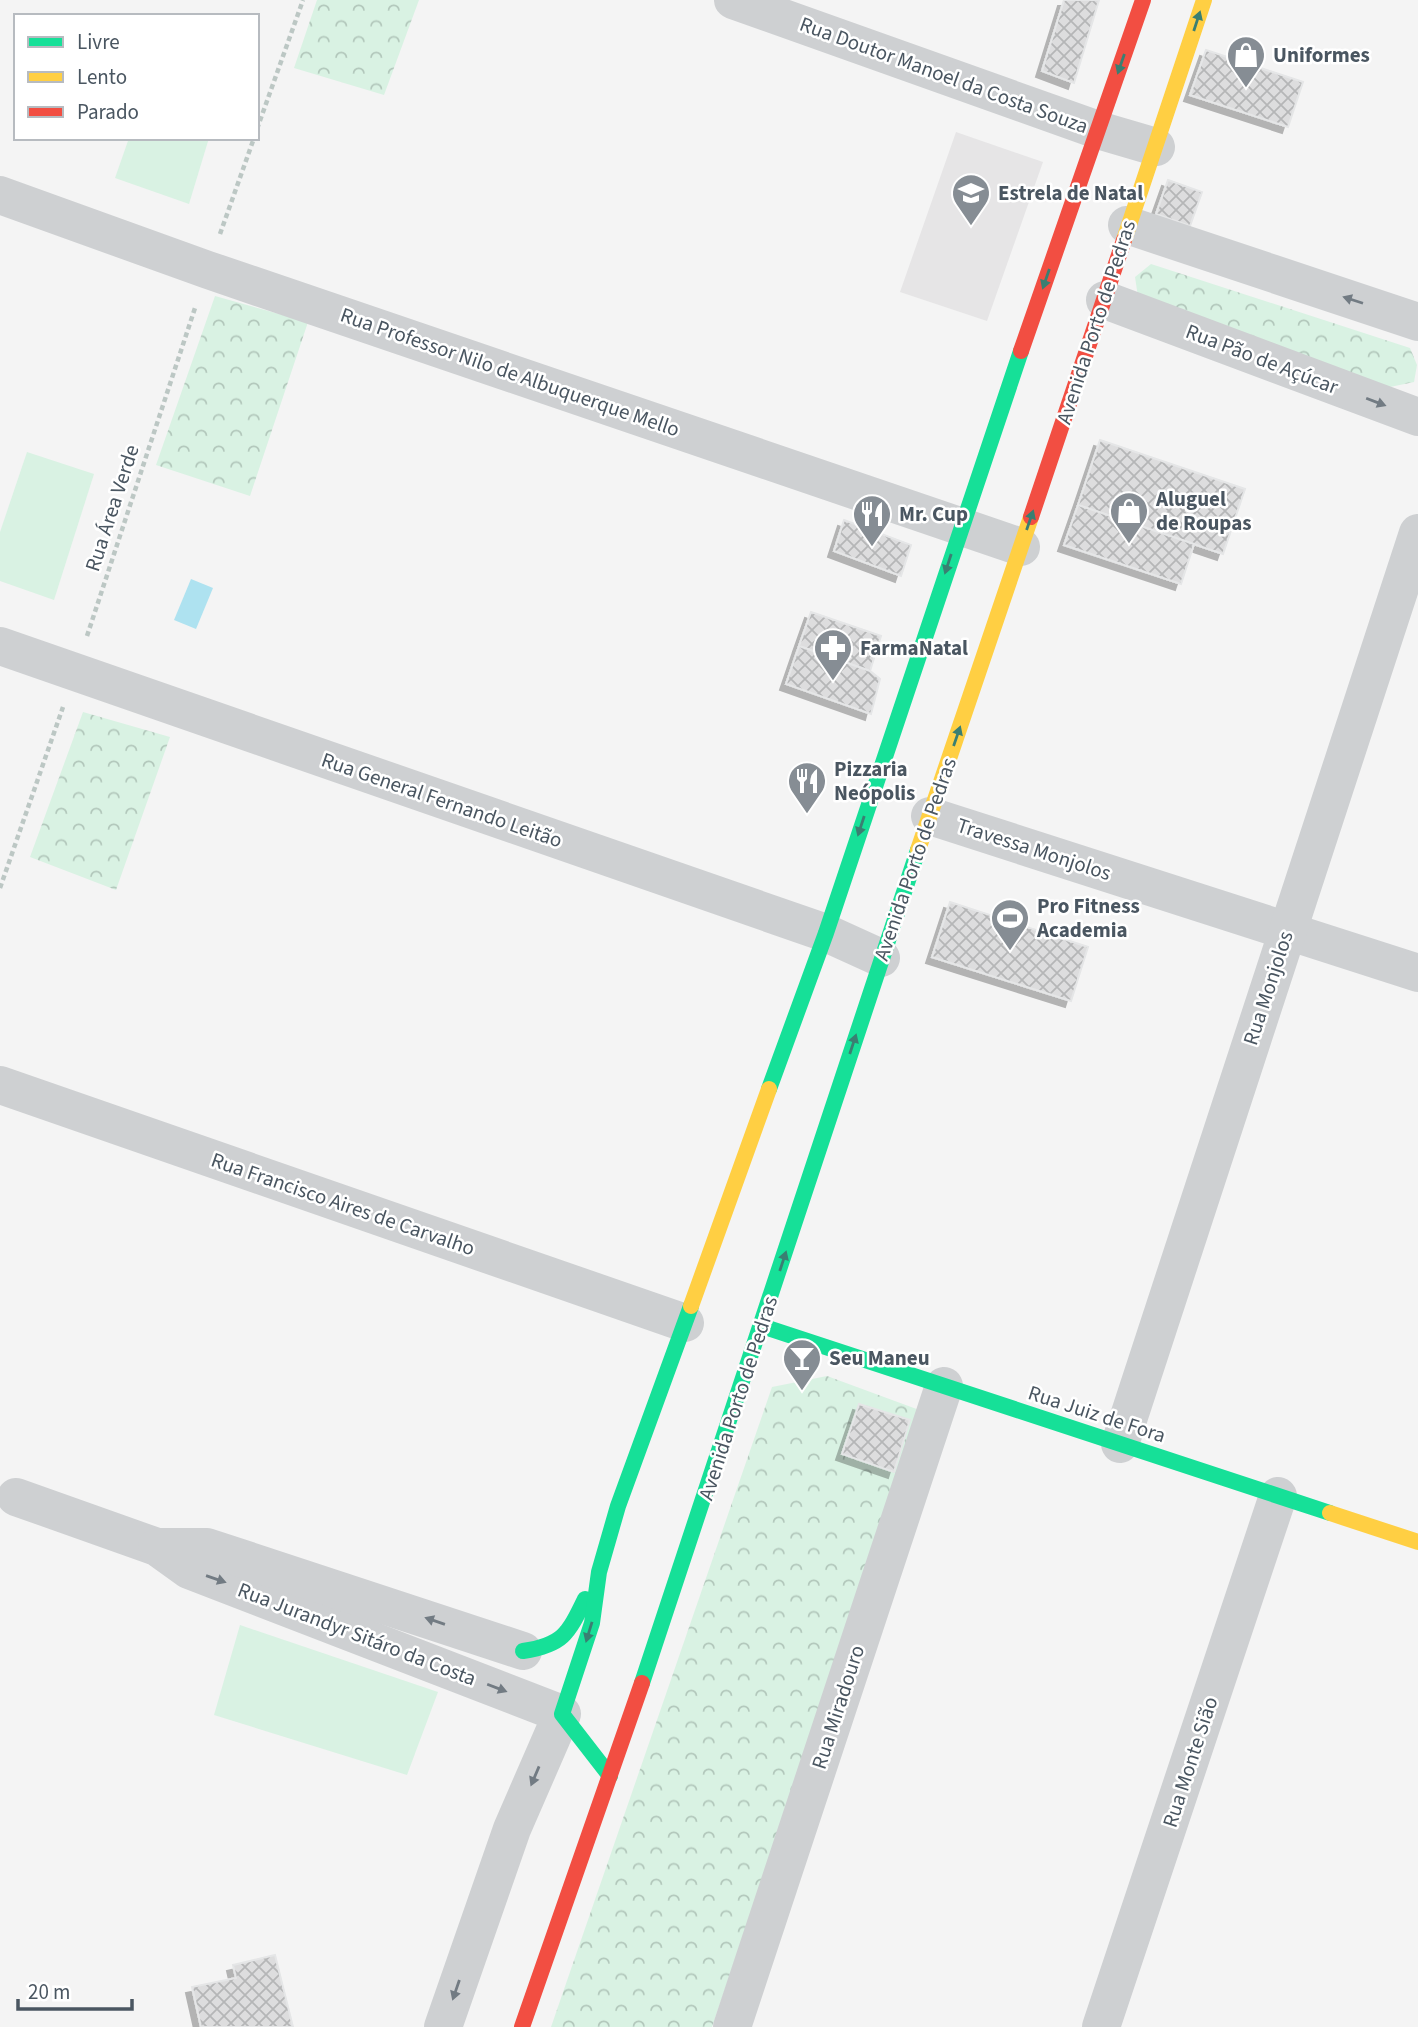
<svg xmlns="http://www.w3.org/2000/svg" width="1418" height="2027" font-family="'Source Sans 3',sans-serif">
<style>
.education{fill:#e6e5e6}
.forest{fill:url(#forest-crowns)}
.garden{fill:#d9f2e3}
.water{fill:#aee2f0}
.building{fill:url(#building-cross-hatch);stroke:#e5e6e7;stroke-width:2;filter:url(#shadow)}
.lines{fill:none;stroke-linecap:round;stroke-linejoin:round}
.path{stroke:#bcc7c4;stroke-width:4.5;stroke-dasharray:5 3.5;stroke-linecap:butt}
.street{stroke:#ced0d2;stroke-width:38}
.fast{stroke:#16e098;stroke-width:16}
.slow{stroke:#ffcf43;stroke-width:16}
.jam{stroke:#f24e42;stroke-width:16}
.oneway{fill:#3a7f72}
.oneway2{fill:#727b83}
.labels{text-anchor:middle;dominant-baseline:central;stroke-width:5;stroke-linejoin:round;paint-order:stroke}
.poi-label{font-size:21px;font-weight:bold;fill:#4a5661;stroke:#fff;text-anchor:start}
.street-label{font-size:21px;fill:#4a5661;stroke:#fff}
</style>
<defs>
<pattern id="forest-crowns" width="20" height="18" patternUnits="userSpaceOnUse" patternTransform="scale(1.75)"><rect width="20" height="18" fill="#d9f2e3"/><path d="M2 6a3 3 0 1 1 6 0M12 15a3 3 0 1 1 6 0" fill="none" stroke="#b2c7bb"/></pattern>
<pattern id="building-cross-hatch" width="8" height="8" patternUnits="userSpaceOnUse" patternTransform="scale(1.75)"><rect width="8" height="8" fill="#ddddde"/><path d="M0 0l8 8M0 8l8-8" fill="none" stroke="#b5b6b7"/></pattern>
<filter id="shadow"><feDropShadow dx="-6" dy="6" stdDeviation="0" flood-color="#0004"/></filter>
</defs>
<rect width="100%" height="100%" fill="#f4f4f4"/>
<!-- education -->
<polygon class="education" points="956,132 1043,162 987,321 900,292"/>
<!-- forest -->
<g class="forest">
<polygon points="317,0 419,0 384,95 294,68"/>
<polygon points="1151,264 1410,348 1417,365 1414,382 1390,387 1138,297 1135,277"/>
<polygon points="215,296 308,322 250,496 156,465"/>
<polygon points="83,712 170,737 116,890 30,857"/>
<polygon points="827,1376 922,1411 712,2027 551,2027 772,1387"/>
</g>
<!-- garden -->
<g class="garden">
<polygon points="129,138 209,138 189,204 115,178"/>
<polygon points="27,452 94,474 54,600 0,581 0,532"/>
<polygon points="240,1625 438,1692 407,1775 214,1715"/>
</g>
<!-- water -->
<polygon class="water" points="191,579 213,588 196,629 174,620"/>
<!-- building -->
<g class="building">
<polygon points="1064,0 1099,0 1074,83 1042,71"/>
<polygon points="1206,50 1303,82 1288,127 1190,95"/>
<polygon points="1168,180 1202,192 1190,226 1156,214"/>
<polygon points="1100,440 1245,489 1223,554 1078,505"/>
<polygon points="1078,505 1194,544 1181,584 1064,545"/>
<polygon points="844,520 911,545 901,576 834,551"/>
<polygon points="811,612 881,636 870,671 799,646"/>
<polygon points="799,646 870,671 880,679 871,714 786,684"/>
<polygon points="950,902 1088,947 1071,1001 932,957"/>
<polygon points="859,1404 910,1420 894,1472 842,1454"/>
<polygon points="275,1955 293,2027 201,2027 192,1987 236,1978 233,1965"/>
</g>
<g class="lines">
<!-- path -->
<g class="path">
<polyline points="257,129 303,0"/>
<polyline points="220,234 254,138"/>
<polyline points="87,636 196,305"/>
<polyline points="0,888 63,707"/>
</g>
<!-- street -->
<g class="street">
<polyline points="733,0 1098,130 1156,147"/>
<polyline points="0,195 208,270 1021,547"/>
<polyline points="1127,225 1418,322"/>
<polyline points="1105,300 1418,417"/>
<polyline points="0,646 826,933 881,958"/>
<polyline points="930,816 1418,973"/>
<polyline points="0,1085 685,1323"/>
<polyline points="1120,1444 1418,533"/>
<polyline points="16,1497 157,1547 189,1570 562,1714 512,1829 443,2027"/>
<polyline points="157,1547 207,1547 523,1651"/>
<polyline points="732,2027 944,1386"/>
<polyline points="1101,2027 1278,1496"/>
</g>
<!-- fast -->
<g class="fast">
<polyline points="769,1089 826,933 1021,351"/>
<polyline points="762,1326 1330,1513"/>
<path d="M523 1651C563 1645 568 1634 585 1599"/>
<polyline points="642,1683 918,850"/>
<polyline points="610,1776 562,1714 592,1623 599,1572 618,1506 691,1306"/>
</g>
<!-- slow -->
<g class="slow">
<polyline points="1124,240 1204,0"/>
<polyline points="918,850 1031,517"/>
<polyline points="691,1306 769,1089"/>
<polyline points="1330,1513 1418,1542"/>
</g>
<!-- jam -->
<g class="jam">
<polyline points="1021,351 1143,0"/>
<polyline points="1031,517 1124,240"/>
<polyline points="522,2027 642,1683"/>
</g>
</g>
<!-- one-way arrows -->
<defs><path id="oneway-solid" d="M-6-.8H1V-3.2L6.5 0L1 3.2V.8H-6Z" transform="scale(1.75)"/></defs>
<g class="oneway">
<use href="#oneway-solid" transform="translate(1197 21) rotate(-72)"/>
<use href="#oneway-solid" transform="translate(1121 64) rotate(109)"/>
<use href="#oneway-solid" transform="translate(1046 279) rotate(109)"/>
<use href="#oneway-solid" transform="translate(1030 520) rotate(-71)"/>
<use href="#oneway-solid" transform="translate(948 564) rotate(108)"/>
<use href="#oneway-solid" transform="translate(957 736) rotate(-71)"/>
<use href="#oneway-solid" transform="translate(861 826) rotate(108)"/>
<use href="#oneway-solid" transform="translate(853 1044) rotate(-72)"/>
<use href="#oneway-solid" transform="translate(783 1261) rotate(-72)"/>
<use href="#oneway-solid" transform="translate(589 1632) rotate(107)"/>
</g>
<g class="oneway2">
<use href="#oneway-solid" transform="translate(1353 300) rotate(-162)"/>
<use href="#oneway-solid" transform="translate(1376 402) rotate(21)"/>
<use href="#oneway-solid" transform="translate(216 1579) rotate(19)"/>
<use href="#oneway-solid" transform="translate(435 1621) rotate(-161)"/>
<use href="#oneway-solid" transform="translate(497 1688) rotate(21)"/>
<use href="#oneway-solid" transform="translate(535 1776) rotate(113)"/>
<use href="#oneway-solid" transform="translate(456 1990) rotate(109)"/>
</g>
<!-- icons -->
<defs>
<symbol id="shop-pin" viewBox="-11 -11 22 30"><path d="M0 17L-7.5 6A9.5 9.5 0 1 1 7.5 6Z" fill="#868d94" stroke="#fff"/><path d="M-5-2.5h2.3a2.7 3.5 0 0 1 5.4 0H5L5.5 6h-11ZM-1.5-2.5h3a1.5 2.3 0 0 0-3 0Z" fill="#fff"/></symbol>
<symbol id="school-pin" viewBox="-11 -11 22 30"><path d="M0 17L-7.5 6A9.5 9.5 0 1 1 7.5 6Z" fill="#868d94" stroke="#fff"/><path d="M0-5L7-2L0 1L-7-2ZM-4 1L0 2.5L4 1V4Q0 6-4 4Z" fill="#fff"/></symbol>
<symbol id="restaurant-pin" viewBox="-11 -11 22 30"><path d="M0 17L-7.5 6A9.5 9.5 0 1 1 7.5 6Z" fill="#868d94" stroke="#fff"/><path d="M-5-6h1v4h1v-4h1v4h1v-4h1v5L-1.5 .5V6h-2V.5L-5-1ZM5-6V6H3V1.5H1.5Q1.5-4 5-6Z" fill="#fff"/></symbol>
<symbol id="pharmacy-pin" viewBox="-11 -11 22 30"><path d="M0 17L-7.5 6A9.5 9.5 0 1 1 7.5 6Z" fill="#868d94" stroke="#fff"/><path d="M-2-6h4v4h4v4h-4v4h-4v-4h-4v-4h4Z" fill="#fff"/></symbol>
<symbol id="stadium-pin" viewBox="-11 -11 22 30"><path d="M0 17L-7.5 6A9.5 9.5 0 1 1 7.5 6Z" fill="#868d94" stroke="#fff"/><path d="M0-5a6.5 5 0 1 0 0 10a6.5 5 0 1 0 0-10ZM-3.5-1.8h7v3.6h-7Z" fill="#fff"/></symbol>
<symbol id="bar-pin" viewBox="-11 -11 22 30"><path d="M0 17L-7.5 6A9.5 9.5 0 1 1 7.5 6Z" fill="#868d94" stroke="#fff"/><path d="M-6-5H6L.8 .8V4.5H3.5V6h-7V4.5H-.8V.8Z" fill="#fff"/></symbol>
</defs>
<g fill-rule="evenodd">
<use href="#shop-pin" x="1224" y="33" width="44" height="60"/>
<use href="#school-pin" x="949" y="171" width="44" height="60"/>
<use href="#shop-pin" x="1107" y="489" width="44" height="60"/>
<use href="#restaurant-pin" x="850" y="492" width="44" height="60"/>
<use href="#pharmacy-pin" x="811" y="626" width="44" height="60"/>
<use href="#restaurant-pin" x="785" y="759" width="44" height="60"/>
<use href="#stadium-pin" x="988" y="896" width="44" height="60"/>
<use href="#bar-pin" x="780" y="1336" width="44" height="60"/>
</g>
<g class="labels">
<!-- poi labels -->
<g class="poi-label">
<text x="1273" y="55">Uniformes</text>
<text x="998" y="193">Estrela de Natal</text>
<text x="1156" y="499">Aluguel<tspan x="1156" dy="24">de Roupas</tspan></text>
<text x="899" y="514">Mr. Cup</text>
<text x="860" y="648">FarmaNatal</text>
<text x="834" y="769">Pizzaria<tspan x="834" dy="24">Neópolis</tspan></text>
<text x="1037" y="906">Pro Fitness<tspan x="1037" dy="24">Academia</tspan></text>
<text x="829" y="1358">Seu Maneu</text>
</g>
<!-- street labels -->
<g class="street-label">
<text transform="translate(944 75) rotate(20)">Rua Doutor Manoel da Costa Souza</text>
<text transform="translate(1096 322) rotate(-72)">Avenida Porto de Pedras</text>
<text transform="translate(1262 359) rotate(21)">Rua Pão de Açúcar</text>
<text transform="translate(510 372) rotate(19)">Rua Professor Nilo de Albuquerque Mello</text>
<text transform="translate(112 508) rotate(-72)">Rua Área Verde</text>
<text transform="translate(442 800) rotate(19)">Rua General Fernando Leitão</text>
<text transform="translate(1034 849) rotate(18)">Travessa Monjolos</text>
<text transform="translate(915 859) rotate(-71)">Avenida Porto de Pedras</text>
<text transform="translate(1268 988) rotate(-72)">Rua Monjolos</text>
<text transform="translate(343 1204) rotate(19)">Rua Francisco Aires de Carvalho</text>
<text transform="translate(738 1398) rotate(-72)">Avenida Porto de Pedras</text>
<text transform="translate(1097 1414) rotate(18)">Rua Juiz de Fora</text>
<text transform="translate(357 1634) rotate(21)">Rua Jurandyr Sitáro da Costa</text>
<text transform="translate(838 1707) rotate(-72)">Rua Miradouro</text>
<text transform="translate(1190 1762) rotate(-72)">Rua Monte Sião</text>
</g>
</g>
<!-- legend -->
<rect x="14" y="14" width="245" height="126" fill="#ffffff" stroke="#b7bbc0" stroke-width="2"/>
<rect x="28" y="37" width="35" height="10" fill="#16e098" stroke="#b7bbc0" stroke-width="2"/>
<text x="77" y="49" font-size="21" fill="#4a5661">Livre</text>
<rect x="28" y="72" width="35" height="10" fill="#ffcf43" stroke="#b7bbc0" stroke-width="2"/>
<text x="77" y="84" font-size="21" fill="#4a5661">Lento</text>
<rect x="28" y="107" width="35" height="10" fill="#f24e42" stroke="#b7bbc0" stroke-width="2"/>
<text x="77" y="119" font-size="21" fill="#4a5661">Parado</text>
<!-- scale -->
<path d="M18 1999v10h114v-10" fill="none" stroke="#4a5661" stroke-width="3.5"/>
<text x="28" y="1999" font-size="21" fill="#4a5661" stroke="#ffffff" stroke-width="5" paint-order="stroke">20 m</text>
</svg>
